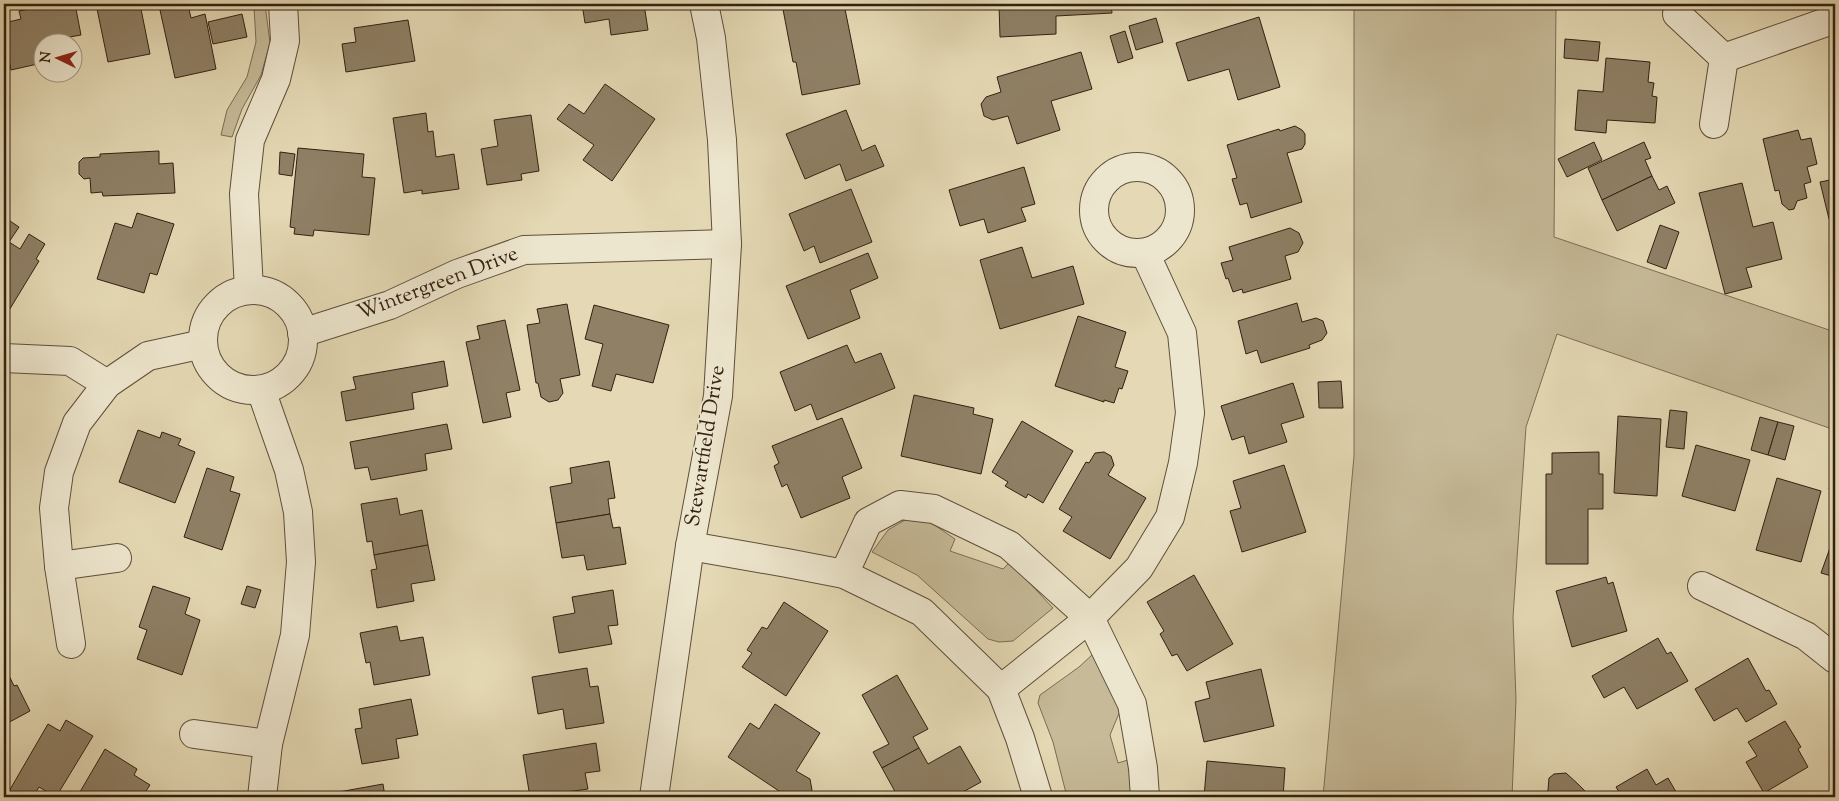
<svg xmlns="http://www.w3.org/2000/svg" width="1839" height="801" font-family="'Sorts Mill Goudy',serif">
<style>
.green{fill:#c6ba98;stroke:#7c6d54}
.building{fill:#8f8066;stroke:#332011}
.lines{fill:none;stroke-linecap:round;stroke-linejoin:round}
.minor-casing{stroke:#5f4e3a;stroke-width:30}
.minor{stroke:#ede6ce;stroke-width:28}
.labels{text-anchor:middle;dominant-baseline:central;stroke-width:4;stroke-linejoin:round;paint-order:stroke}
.street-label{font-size:21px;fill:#332011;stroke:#ede6ce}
</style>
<rect width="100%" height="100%" fill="#e4d9b4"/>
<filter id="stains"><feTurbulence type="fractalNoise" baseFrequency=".004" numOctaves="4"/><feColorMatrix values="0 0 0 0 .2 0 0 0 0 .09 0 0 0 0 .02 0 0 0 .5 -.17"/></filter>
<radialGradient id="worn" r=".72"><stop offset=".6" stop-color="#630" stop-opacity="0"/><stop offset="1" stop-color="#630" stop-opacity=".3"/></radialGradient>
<!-- green -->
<g class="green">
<polygon points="259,4 265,4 270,43 261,75 242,109 232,137 221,135 227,110 247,77 256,42 254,7"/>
<polygon points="1354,4 1556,4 1554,237 1835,332 1835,430 1557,334 1526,427 1513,617 1516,700 1512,797 1323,797 1354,456"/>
<polygon points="905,520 930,522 955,539 950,551 1003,569 1010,562 1053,608 1013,641 999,642 988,639 917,575 872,552 888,530"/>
<polygon points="1093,654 1120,711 1110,735 1118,763 1131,759 1134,797 1067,797 1053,742 1038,703 1040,695 1079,667"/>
</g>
<!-- building -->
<g class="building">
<polygon points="54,4 75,4 81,35 64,38 64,42 42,42 42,63 11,70 4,35 4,23 21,19 19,11"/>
<polygon points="96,4 140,4 150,54 108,62"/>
<polygon points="352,4 377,4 353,8"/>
<polygon points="582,4 644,4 648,30 611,35 609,19 585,23"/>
<polygon points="782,4 844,4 860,84 802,95 796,62 793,62"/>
<polygon points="999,4 1111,4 1112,13 1056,16 1056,34 1000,37"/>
<polygon points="188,5 191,18 205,14 216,69 175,78 160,10"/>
<polygon points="242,14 247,37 213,44 208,22"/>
<polygon points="1259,17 1280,87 1238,100 1229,69 1188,81 1176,43"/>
<polygon points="1156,18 1163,42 1136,50 1129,26"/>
<polygon points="408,20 415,61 346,72 342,44 356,42 354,28"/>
<polygon points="1125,31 1133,58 1118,63 1110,36"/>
<polygon points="1565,39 1600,42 1598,61 1564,58"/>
<polygon points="1081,52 1092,89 1051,101 1060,130 1017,144 1008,116 993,120 984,116 981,104 986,97 1001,92 997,77"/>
<polygon points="1606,58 1650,62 1648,82 1654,83 1652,96 1657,97 1655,123 1607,120 1606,133 1575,130 1578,90 1603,92"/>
<polygon points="605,84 655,119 612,181 583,160 594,145 557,119 569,104 584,114"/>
<polygon points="846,110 862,151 875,145 884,166 846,181 840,164 805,179 786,134"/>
<polygon points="426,113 428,132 433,131 436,157 454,154 459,189 422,194 422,190 404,193 393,118"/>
<polygon points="531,115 539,171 521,174 522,180 487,185 481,149 498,146 494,120"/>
<polygon points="1295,126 1302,130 1305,134 1305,144 1302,149 1287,153 1302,202 1251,218 1247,203 1240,205 1232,179 1237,178 1227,145 1279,129 1280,131"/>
<polygon points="1798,130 1801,140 1811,138 1817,164 1807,167 1811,182 1804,184 1807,198 1797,201 1794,209 1789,210 1782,204 1779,190 1775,191 1763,139"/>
<polygon points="1594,142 1602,160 1567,177 1558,159"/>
<polygon points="1644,142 1651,158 1645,160 1652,176 1602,200 1588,168"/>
<polygon points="298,148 364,154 362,177 375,178 369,235 314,230 313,236 294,234 295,228 290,227"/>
<polygon points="159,151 159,164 173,163 175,193 103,196 102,192 91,193 90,178 84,179 79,174 79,162 83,158 100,157 100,154"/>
<polygon points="280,152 295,154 292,176 279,174"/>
<polygon points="1024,167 1035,204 1021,208 1026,221 988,233 984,219 960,226 949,190"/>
<polygon points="1652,176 1659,190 1667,186 1675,203 1617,231 1602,200"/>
<polygon points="1835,179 1835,217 1829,219 1820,182"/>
<polygon points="1742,183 1753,227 1773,222 1782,259 1746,268 1752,287 1725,294 1699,193"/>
<polygon points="851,189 872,242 820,263 814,246 804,251 789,214"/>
<polygon points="137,213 174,224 157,275 150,273 144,293 97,279 115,223 132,228"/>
<polygon points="4,217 19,227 9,242 20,249 29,234 45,244 36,259 39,261 8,312 4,310"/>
<polygon points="1660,225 1679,232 1666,269 1647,262"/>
<polygon points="1290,228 1299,233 1303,243 1298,252 1285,256 1291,279 1243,293 1242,289 1233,292 1228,278 1226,279 1221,263 1233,260 1229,247"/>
<polygon points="1022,247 1032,278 1073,266 1084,304 1000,329 980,260"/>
<polygon points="868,253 878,278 850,290 860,318 808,339 786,286"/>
<polygon points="1297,303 1302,322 1316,318 1323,321 1327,333 1322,340 1309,345 1310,348 1261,363 1257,350 1246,354 1238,321"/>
<polygon points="567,304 580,375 560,379 563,393 558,400 549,402 541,397 538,383 536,383 527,325 540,323 537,309"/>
<polygon points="594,305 669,325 653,383 616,374 611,391 592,386 603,344 585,339"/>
<polygon points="1078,316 1126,332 1115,367 1128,371 1122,389 1119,388 1114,403 1104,400 1104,402 1055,386"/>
<polygon points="505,320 520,390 506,393 511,417 483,423 466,342 480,339 477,326"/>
<polygon points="847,345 855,363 881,353 895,388 817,420 811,404 795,411 780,372"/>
<polygon points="444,361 448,386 412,393 414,409 346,421 341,392 356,389 353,377"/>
<polygon points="1341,381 1343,408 1319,408 1318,382"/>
<polygon points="1293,383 1304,417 1281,424 1287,442 1249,454 1244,436 1232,440 1221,406"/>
<rect x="4" y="384" width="4" height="29"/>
<polygon points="914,395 974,408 973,414 993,419 981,474 901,456"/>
<polygon points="1670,410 1687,412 1684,449 1666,447"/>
<polygon points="1618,416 1661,419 1657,496 1614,493"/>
<polygon points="1760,417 1778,422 1768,455 1751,450"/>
<polygon points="842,418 862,468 842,477 850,498 801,518 787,484 782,487 774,466 779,463 772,446"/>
<polygon points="1022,421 1073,451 1043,503 1028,494 1026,498 1005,486 1008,482 992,472"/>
<polygon points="1778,422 1794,426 1785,460 1768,455"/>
<polygon points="447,424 452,449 425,454 427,470 371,480 368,467 355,469 350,442"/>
<polygon points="138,430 160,438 162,432 181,439 178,445 195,452 175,503 119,482"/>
<polygon points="1696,445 1750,460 1735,511 1682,496"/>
<polygon points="1104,452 1111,456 1114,465 1108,475 1146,498 1110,559 1063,531 1072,517 1059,509 1086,462 1089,463 1095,453"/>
<polygon points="1599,452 1599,474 1603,474 1603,509 1588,509 1588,564 1546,564 1546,474 1552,474 1552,453"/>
<polygon points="609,461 615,498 608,499 610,514 556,523 550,487 572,483 570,468"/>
<polygon points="1284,465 1306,532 1242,552 1230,511 1241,508 1233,481"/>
<polygon points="207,468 234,477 230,491 240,494 222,550 184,537"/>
<polygon points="1835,472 1835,491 1829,489"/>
<polygon points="1777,478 1821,491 1801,562 1756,550"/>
<polygon points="397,498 400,515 422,510 428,545 374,555 372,541 367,542 361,504"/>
<polygon points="610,514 613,528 620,527 626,564 587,570 584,555 562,558 556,523"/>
<polygon points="1835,534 1835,577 1821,573"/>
<polygon points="428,545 435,580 411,584 414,601 377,608 371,570 377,569 374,555"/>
<polygon points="1194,575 1233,644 1187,671 1177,654 1172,656 1160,634 1164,631 1147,602"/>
<polygon points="1606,577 1608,584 1613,582 1627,631 1572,647 1556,591"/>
<polygon points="153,586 190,598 185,614 200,620 182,675 137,659 147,630 139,627"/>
<polygon points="247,586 261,590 255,608 241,604"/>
<polygon points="613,590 618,625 608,626 612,644 559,653 553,617 575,613 572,597"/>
<polygon points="784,602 828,631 786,696 742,667 752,653 747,650 762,627 767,629"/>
<polygon points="397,626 400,641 423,637 430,675 374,685 370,662 366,663 360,633"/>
<polygon points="1658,638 1667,654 1671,652 1688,681 1637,709 1624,687 1604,698 1592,676"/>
<polygon points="1748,658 1766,691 1769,690 1777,704 1746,722 1737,708 1714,721 1695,689"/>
<polygon points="4,665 14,686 17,685 30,711 4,725"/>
<polygon points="587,668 590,687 598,686 604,723 566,729 563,709 538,714 532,677"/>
<polygon points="1261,669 1274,726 1204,742 1195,702 1210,698 1206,682"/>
<polygon points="897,675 928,729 913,737 919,748 882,768 873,752 889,744 862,695"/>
<polygon points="411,699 418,735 396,739 399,758 362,764 355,729 362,728 359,709"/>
<polygon points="775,704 820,733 796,771 810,779 812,790 808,797 792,797 783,791 782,793 728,757 750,723 759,729"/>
<polygon points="66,720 93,736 56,797 39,787 33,797 15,797 8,793 48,724 60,731"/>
<polygon points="1785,721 1801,747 1798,749 1808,767 1764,793 1746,762 1757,756 1748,742"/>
<polygon points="596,743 600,771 585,773 588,789 530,797 523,755"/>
<polygon points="960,746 981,782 954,797 898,797 882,768 919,748 928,764"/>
<polygon points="105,749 137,769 134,775 150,785 142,797 77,797"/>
<polygon points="1207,761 1285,768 1283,797 1204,797"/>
<polygon points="1647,769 1656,785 1668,778 1679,797 1622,797 1616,787"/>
<polygon points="1566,773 1579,785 1591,797 1542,797 1548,790 1549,778 1554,774"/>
<polygon points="383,784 385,797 322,797 322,795"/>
</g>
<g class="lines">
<defs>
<g id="minor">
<polyline points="1677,14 1724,58 1835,19"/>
<polyline points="1714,124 1724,58"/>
<circle cx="1137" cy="210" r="43"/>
<polyline points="249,290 244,194 250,140 276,79 285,41 283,4"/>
<circle cx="253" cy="340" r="50"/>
<polyline points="302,333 390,305 457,274 524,250 727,244"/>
<polyline points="4,358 70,361 107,384"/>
<polyline points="261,390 289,470 298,512 301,562 295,635 268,744 262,797"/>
<polyline points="690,546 787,563 844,574 922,612 1001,689 1020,738 1038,797"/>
<polyline points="59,566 117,558"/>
<polyline points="844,574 868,522 900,505 934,509 1009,545 1090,618 1132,704 1143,768 1145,797"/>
<polyline points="1702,586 1806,636 1835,659"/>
<polyline points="71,644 59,566 54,508 59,472 77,423 107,384 148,356 203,344"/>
<polyline points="1001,689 1090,618 1139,568 1170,517 1183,463 1190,413 1182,333 1145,253"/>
<polyline points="194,734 268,744"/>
<polyline points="654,797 690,546 718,396 727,244 722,140 711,38 704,4"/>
</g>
</defs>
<!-- minor casing -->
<use href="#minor" class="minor-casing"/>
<!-- minor -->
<use href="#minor" class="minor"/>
</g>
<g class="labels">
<!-- street labels -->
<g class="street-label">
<text transform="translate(438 284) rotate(-21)">Wintergreen Drive</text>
<text transform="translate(706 446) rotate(-81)">Stewartfield Drive</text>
</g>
</g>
<!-- margin -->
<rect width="1839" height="801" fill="none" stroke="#e4d9b4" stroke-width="20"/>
<rect x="5" y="5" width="1829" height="791" fill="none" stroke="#332011" stroke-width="2.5"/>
<rect x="10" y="10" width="1819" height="781" fill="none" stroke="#332011"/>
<!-- north arrow -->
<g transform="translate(58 58) rotate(275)"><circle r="24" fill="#ede6ce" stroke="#a39782"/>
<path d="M0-4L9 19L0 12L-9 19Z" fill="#8f2418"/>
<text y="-8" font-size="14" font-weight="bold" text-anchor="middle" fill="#332011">N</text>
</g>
<rect width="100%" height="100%" filter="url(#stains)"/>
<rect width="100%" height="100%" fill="url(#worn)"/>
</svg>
